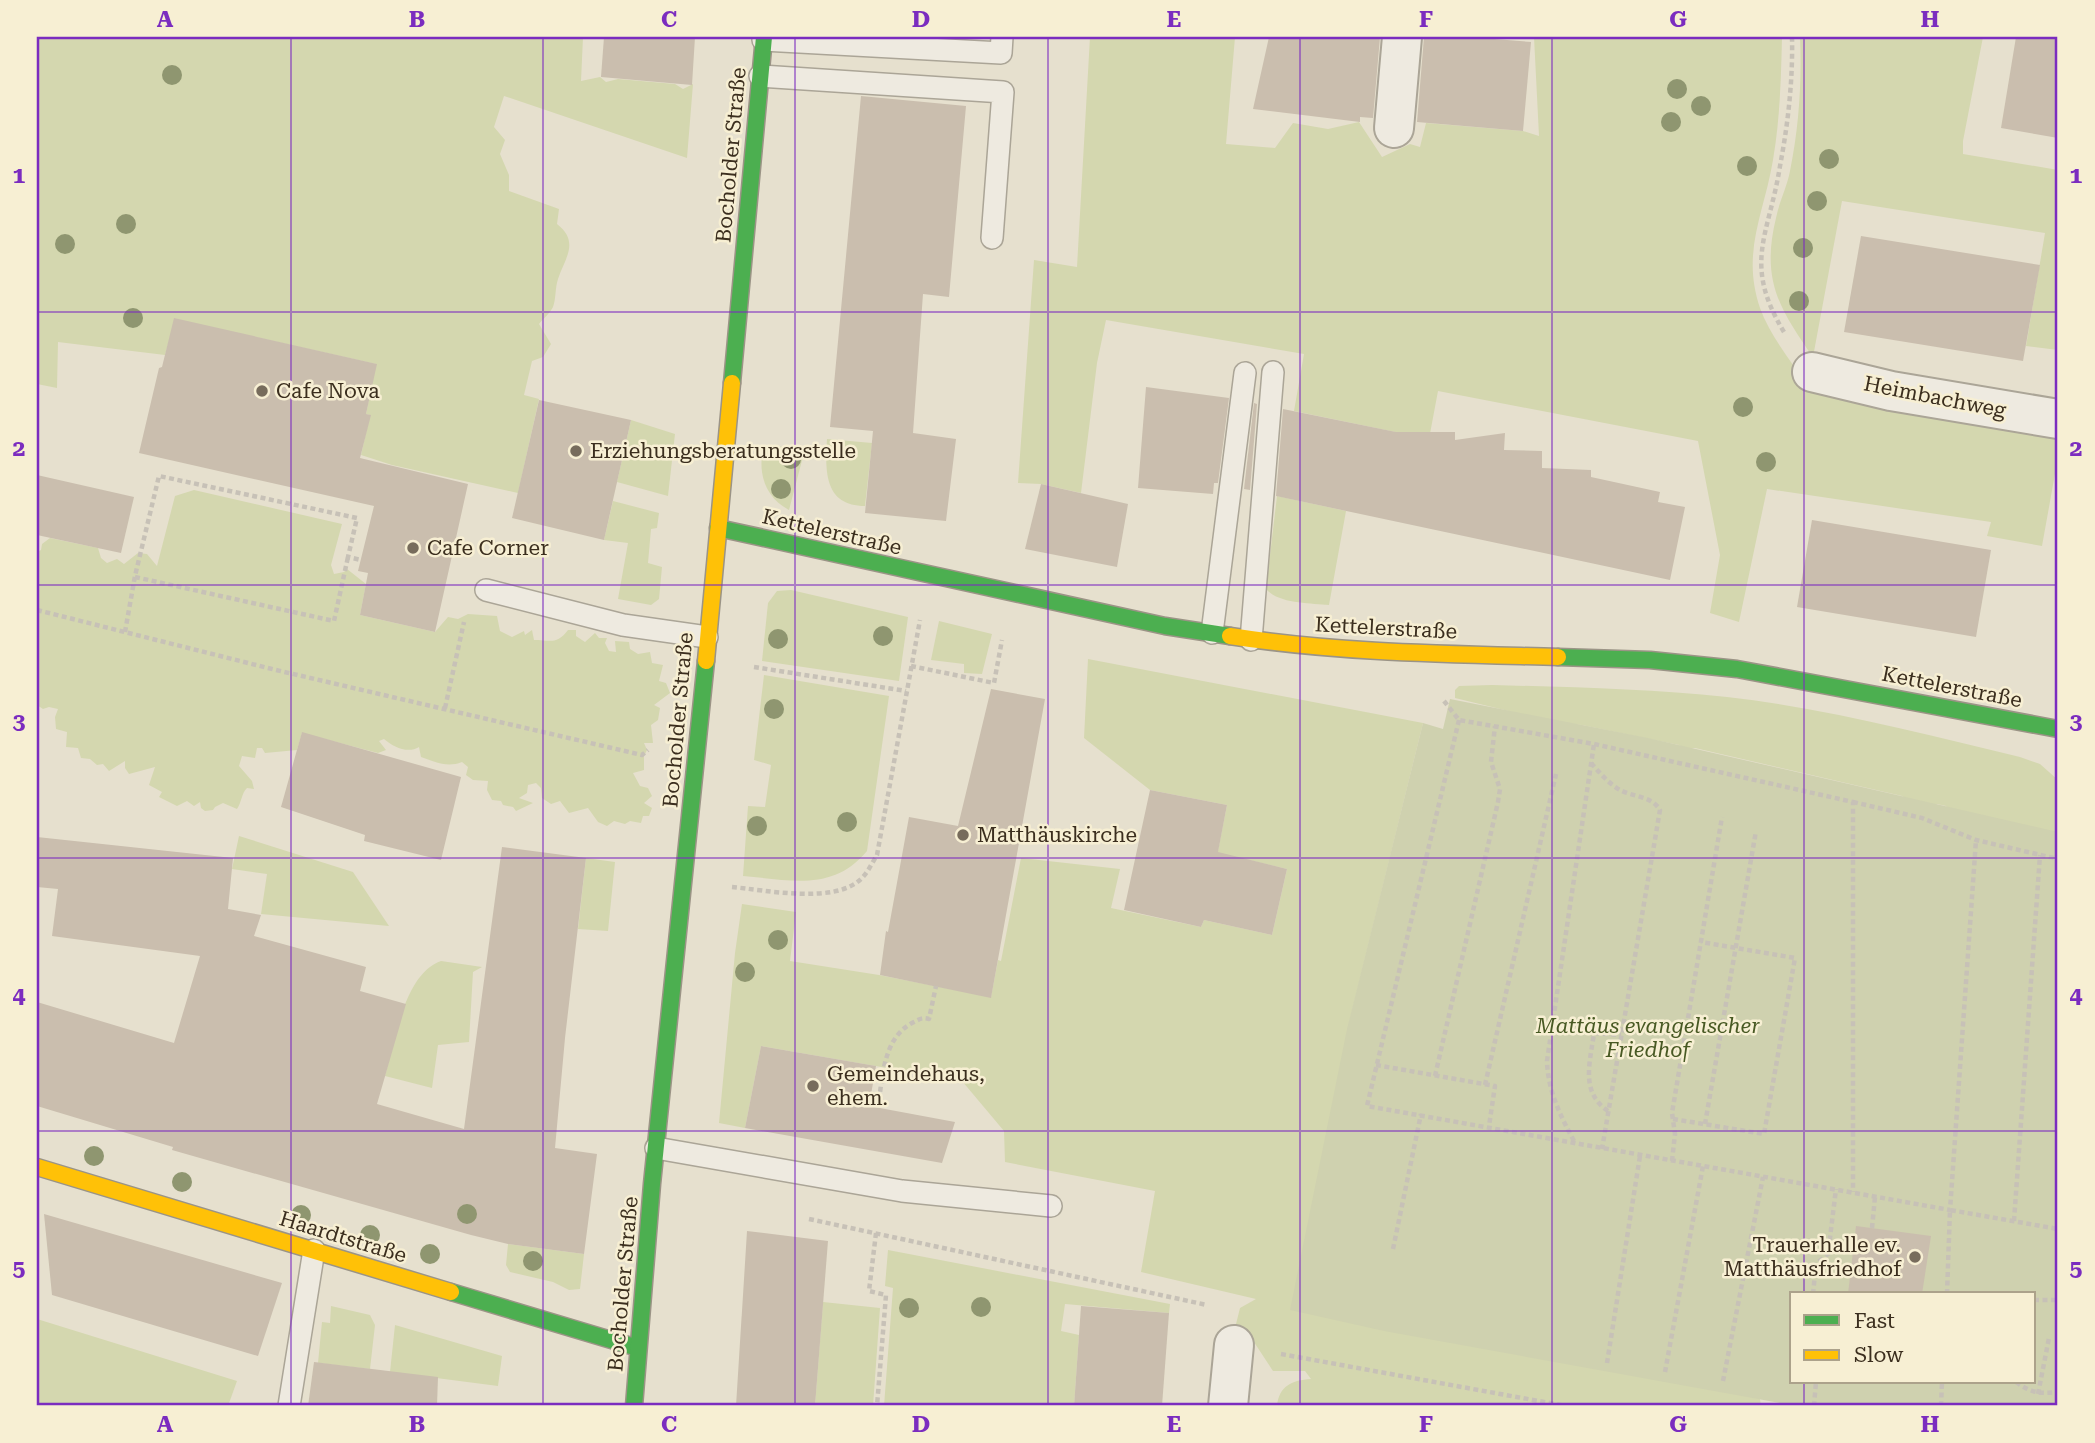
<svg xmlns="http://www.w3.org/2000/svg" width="2095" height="1443" font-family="'Roboto Serif',serif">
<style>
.green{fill:#d4d7af}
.cemetery{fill:#cfd1af;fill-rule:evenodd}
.building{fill:#cabeae}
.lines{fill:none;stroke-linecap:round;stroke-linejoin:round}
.lane-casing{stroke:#aba597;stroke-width:24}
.street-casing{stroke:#aba597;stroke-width:42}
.fast-casing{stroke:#9b9486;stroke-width:19}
.slow-casing{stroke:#9b9486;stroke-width:19}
.path{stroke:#c7c1b7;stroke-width:4.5;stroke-dasharray:5 3.5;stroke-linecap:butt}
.lane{stroke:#eeeae0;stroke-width:21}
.street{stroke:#eeeae0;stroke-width:38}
.fast{stroke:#4caf50;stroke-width:16}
.slow{stroke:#ffc107;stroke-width:16}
.tree{fill:#8f9670}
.grid{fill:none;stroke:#7b2cbf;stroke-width:2;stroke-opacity:0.55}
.poi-dot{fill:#776c5c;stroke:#f7efd3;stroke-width:2.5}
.labels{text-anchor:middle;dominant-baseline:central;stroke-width:5;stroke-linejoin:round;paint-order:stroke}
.street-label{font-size:21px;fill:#3b2e1e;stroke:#f7efd3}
.poi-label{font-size:21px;fill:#3b2e1e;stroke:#f7efd3;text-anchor:start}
.park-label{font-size:21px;font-style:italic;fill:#485923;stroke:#f7efd3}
.neatline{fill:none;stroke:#7b2cbf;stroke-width:2.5}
.grid-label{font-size:23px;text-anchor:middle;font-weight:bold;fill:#7b2cbf}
</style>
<rect width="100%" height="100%" fill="#e6e0ce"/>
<!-- green -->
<g class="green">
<path d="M37 37H583L581 81 600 77 606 82 618 79 675 84 683 89 693 84 687 158 504 96 494 127 505 140 500 154 509 175V191L559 209 557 224C580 242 565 258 558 279 555 288 556 299 553 307 550 313 543 319 539 324L551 344 543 357 532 361 524 395 539 399 518 493 392 465 361 455 370 415 366 414 376 364 175 319 165 355 58 342 57 388 37 384Z"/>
<path d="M1090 37H1235L1226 144 1275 148 1293 123 1328 129 1359 122 1382 157 1410 144 1420 147 1426 123 1523 131 1539 136 1534 37H1782C1781 79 1780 119 1773 160 1764 214 1741 252 1760 308 1770 336 1792 362 1808 387L2058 438V457L2042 546 1987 536 1991 522 1767 489 1739 622 1710 613 1720 555 1698 441 1438 391 1429 439 1294 411 1304 354 1106 320 1097 363 1081 493 1041 484 1018 483 1034 260 1077 267Z"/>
<path d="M1800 37H1983L1963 141V154L2058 170V350L2026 346 2045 233 1842 201 1813 357C1779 308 1761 280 1776 218 1779 202 1787 187 1790 171 1799 127 1802 81 1800 37Z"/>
<polygon points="631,420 675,434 668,496 617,482"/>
<path d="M827 439 872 443 865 506C824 506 825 471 827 439Z"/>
<path d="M764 445 805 449 789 510C764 497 757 471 764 445Z"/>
<path d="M194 490 342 524 331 565 334 574 344 572 347 569 366 584 360 615 435 632 448 617 458 619 468 614 497 616 500 631 512 637 524 631 525 635 532 630 534 640C550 640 557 645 568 630H576V636L585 642 595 633 599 638H607L605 643 609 651 616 652 615 641 629 642 630 649 638 654 650 652 652 663 663 665 659 681 666 683 670 693 654 705 660 708 658 720 651 725 653 743H644L647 750 644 756V770L633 773 640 786 648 788 652 796 644 803 652 808 649 816H643L641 823 630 821 625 824 614 821 607 826 598 822 588 808 569 813 560 801 551 804 542 798 541 788 536 783 528 785 527 793 519 798 533 803 516 811 513 807 503 805 501 801 492 800 487 790 488 781 473 780 466 775 468 767 462 762C447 768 435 762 421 757L419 747C408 754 393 747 384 739L379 741 386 750 378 753 302 733 297 750 265 753 262 748H257L255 758 242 756 239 766 252 781 254 789 247 788C241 794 242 802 237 809L223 803 215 807 213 810 205 811 201 808 200 802 194 806 187 801 177 806 159 797 162 792 149 785 155 767 129 774 125 768V761L109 771 103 764 97 765 90 759 81 758 78 748 66 747 67 732 56 729 55 717 58 709 49 707 43 709 37 705V552L41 550 42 544 50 538 98 548 101 558 107 563 117 559 124 564 138 553 147 554 157 566 175 496Z"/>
<path d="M1277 496 1346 511 1329 605C1310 603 1279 604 1266 589Z"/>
<polygon points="613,501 659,513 657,528 651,529 648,563 662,567 659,599 651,605 618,599 628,543 604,540"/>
<polygon points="791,590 908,617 899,681 762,661 768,603 777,591"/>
<polygon points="939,621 992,634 982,674 964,673 964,664 931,660"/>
<path d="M1088 659 1423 723 1349 1023 1759 1393 1761 1406H1277C1279 1386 1292 1380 1311 1379L1305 1371H1273L1250 1336 1235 1328 1240 1308 1256 1299 1141 1272 1155 1191 1005 1162 1004 1131 962 1081 761 1046 745 1128 719 1123 735 953 742 904 796 912 790 961 879 975 991 997 998 960 1001 961 1021 858 1120 869 1111 908 1201 927 1204 920 1272 935 1287 869 1249 860 1215 866 1227 805 1150 790 1084 738Z"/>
<path d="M764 675 889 696 867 851C833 892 791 880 743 876L748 806 765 807 771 765 754 760Z"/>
<path d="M1492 685C1571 687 1649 689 1727 697 1825 708 1924 734 2020 757L2040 764 2058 780V841L1952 815 1946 806 1937 804 1918 806 1902 796 1695 748 1684 749 1679 745 1582 725 1549 721 1455 698V690L1459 686Z"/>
<polygon points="239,836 353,872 389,926 261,914 267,874 232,869"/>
<polygon points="586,858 615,862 608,931 578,929"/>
<path d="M441 961 482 967 473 972 469 1042 438 1045 432 1088 385 1076C395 1041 404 974 441 961Z"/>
<polygon points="508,1244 584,1254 580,1289 569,1290 553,1282 510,1272 506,1265"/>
<polygon points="888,1250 1170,1304 1169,1313 1065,1304 1061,1331 1079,1335 1074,1406 884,1406 893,1288 885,1286"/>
<polygon points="823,1302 880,1308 873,1406 815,1406"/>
<polygon points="331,1306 370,1315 375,1325 370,1369 318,1363 322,1322 330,1323"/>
<polygon points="37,1319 237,1381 228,1406 37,1406"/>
<polygon points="395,1325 502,1356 498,1386 390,1372"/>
</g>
<!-- cemetery -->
<path class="cemetery" d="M1450 699 1648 738 2058 832V1406H1796L1384 1331 1290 1310 1347 1029 1423 723 1443 729ZM1792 1294H2034V1382H1792Z"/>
<!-- building -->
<g class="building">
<polygon points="604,37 695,37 692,85 601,77"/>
<polygon points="1269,37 1380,37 1373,118 1360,117 1360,122 1253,109"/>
<polygon points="1424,37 1469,37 1531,42 1523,131 1417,122"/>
<polygon points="2016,37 2058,37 2058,138 2001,128"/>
<polygon points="861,96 966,106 949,297 923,294 913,433 956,439 946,521 865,513 873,431 830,427"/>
<polygon points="1861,236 2040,265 2023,361 1844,332"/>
<polygon points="174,318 377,364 366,414 371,415 360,458 468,484 435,632 360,615 368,573 358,571 374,506 139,453 159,368 162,367"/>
<polygon points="1146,387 1229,398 1218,483 1214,483 1213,494 1138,488"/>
<polygon points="539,400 631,420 604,540 512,518"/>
<polygon points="1254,403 1257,404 1250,490 1244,489"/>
<polygon points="1283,409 1396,432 1455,432 1455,440 1505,433 1504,450 1542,451 1542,468 1591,470 1591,477 1660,492 1658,502 1685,507 1670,580 1276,496"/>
<polygon points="37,475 134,497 121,553 37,535"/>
<polygon points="1041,484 1128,504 1117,567 1025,549"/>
<polygon points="1812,520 1991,550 1976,637 1797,607"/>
<polygon points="991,689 1045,699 991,998 880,975 886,931 888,932 909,817 958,826"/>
<polygon points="302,732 461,777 441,860 364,841 365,835 281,807"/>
<polygon points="1150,790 1227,805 1218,852 1287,869 1272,935 1204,920 1201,927 1124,910"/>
<polygon points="37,837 233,858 228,909 261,915 254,936 366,967 360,991 406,1004 377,1104 464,1129 502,847 586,858 565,1038 555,1148 597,1154 584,1254 508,1244 471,1235 172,1150 173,1147 37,1106 37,1002 174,1043 200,956 52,936 58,889 37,887"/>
<polygon points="761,1046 876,1066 869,1106 955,1122 942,1163 745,1128"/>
<polygon points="44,1214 282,1283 258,1356 52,1295"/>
<polygon points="1856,1226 1931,1236 1922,1294 1848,1294"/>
<polygon points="747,1231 828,1241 815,1406 736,1406"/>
<polygon points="1081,1306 1169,1313 1162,1406 1074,1406"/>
<polygon points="314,1362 438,1377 437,1406 308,1406"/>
</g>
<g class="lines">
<defs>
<g id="lane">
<polyline points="763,40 1001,53 1002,37"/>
<polyline points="760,76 1003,92 992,238"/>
<polyline points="486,590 623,625 707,637"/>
<polyline points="1212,633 1245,373"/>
<polyline points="1251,640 1273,372"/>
<polyline points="656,1148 902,1191 1051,1206"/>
<polyline points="289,1406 314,1250"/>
</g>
<g id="street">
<polyline points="1394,128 1402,37"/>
<polyline points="1812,372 1891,391 2058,419"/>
<polyline points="1228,1406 1234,1345"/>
</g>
<g id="fast">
<polyline points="732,383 764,37"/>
<polyline points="718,528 1165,626 1230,636"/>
<polyline points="1558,657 1650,660 1737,669 2058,729"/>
<polyline points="451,1292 638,1348"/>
<polyline points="634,1406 652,1184 706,661"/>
</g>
<g id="slow">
<path d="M1230 636C1338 653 1449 654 1558 657"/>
<polyline points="706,661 732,383"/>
<polyline points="37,1167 451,1292"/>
</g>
</defs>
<!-- lane casing -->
<use href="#lane" class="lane-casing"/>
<!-- street casing -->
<use href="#street" class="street-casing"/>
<!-- fast casing -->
<use href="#fast" class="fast-casing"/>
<!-- slow casing -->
<use href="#slow" class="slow-casing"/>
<!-- path -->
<g class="path">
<path d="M1784 332C1742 263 1769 236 1780 166 1788 124 1793 80 1792 37"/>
<polyline points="135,577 334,621 348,557"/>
<polyline points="37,610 276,670 642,755 648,750"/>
<polyline points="125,632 135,576 159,476 357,518 348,557 361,560"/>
<polyline points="911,666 994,683 1002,640"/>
<polyline points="754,667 906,691"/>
<polyline points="1444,701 1459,720 1594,744 1853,802 1853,1192"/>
<polyline points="445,708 464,622"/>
<polyline points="1459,720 1367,1106 1950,1210 1976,840"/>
<path d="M1591 763C1600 773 1608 783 1620 790 1633 797 1652 796 1660 810L1602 1149"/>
<polyline points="1853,802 1922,818 1976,840 2058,859"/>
<path d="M732 887C766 890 836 905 862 878 868 872 872 863 877 855L920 620"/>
<polyline points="1376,1065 1495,1086 1489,1126"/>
<polyline points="1435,1076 1498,802 1500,789 1491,762 1495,726"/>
<polyline points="1485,1085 1556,774"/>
<path d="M879 1100C883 1071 885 1036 914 1022 920 1019 922 1017 929 1019L936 986"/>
<path d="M1608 1111C1580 1092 1590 1063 1594 1033L1621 1035"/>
<polyline points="1673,1119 1764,1134 1795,958 1701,942"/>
<polyline points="1705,1124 1756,831"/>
<path d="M1574 1141C1560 1115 1548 1091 1547 1061L1594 744"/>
<polyline points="1672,1161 1675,1134 1672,1113 1722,817"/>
<polyline points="809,1219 1207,1305"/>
<polyline points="2014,1221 2040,855"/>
<polyline points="1872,1228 1875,1197"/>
<polyline points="876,1233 869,1291 886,1295 877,1406"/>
<polyline points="1393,1249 1421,1114"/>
<polyline points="1813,1294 1816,1264 1828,1254 1836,1189"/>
<polyline points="1947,1294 1950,1210 2058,1229"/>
<polyline points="2034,1300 2058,1300"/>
<polyline points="1281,1354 1566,1406"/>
<polyline points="1607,1363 1640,1156"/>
<polyline points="1665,1372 1703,1166"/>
<polyline points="1723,1381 1763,1177"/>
<path d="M2016 1382C2031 1393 2040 1394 2058 1392"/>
<polyline points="2038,1394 2049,1338"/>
<polyline points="1814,1406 1816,1382"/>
<polyline points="1941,1406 1942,1382"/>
</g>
<!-- lane -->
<use href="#lane" class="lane"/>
<!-- street -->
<use href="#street" class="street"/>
<!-- fast -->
<use href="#fast" class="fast"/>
<!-- slow -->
<use href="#slow" class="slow"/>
</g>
<!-- trees -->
<g class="tree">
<circle cx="172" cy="75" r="10"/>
<circle cx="1677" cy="89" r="10"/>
<circle cx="1701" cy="106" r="10"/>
<circle cx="1671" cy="122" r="10"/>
<circle cx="1829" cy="159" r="10"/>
<circle cx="1747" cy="166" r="10"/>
<circle cx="1817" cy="201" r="10"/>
<circle cx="126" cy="224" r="10"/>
<circle cx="65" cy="244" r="10"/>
<circle cx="1803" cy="248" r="10"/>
<circle cx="1799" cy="301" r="10"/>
<circle cx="133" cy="318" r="10"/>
<circle cx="1743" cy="407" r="10"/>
<circle cx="791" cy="459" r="10"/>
<circle cx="1766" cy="462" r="10"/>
<circle cx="781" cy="489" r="10"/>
<circle cx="883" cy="636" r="10"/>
<circle cx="778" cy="639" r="10"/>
<circle cx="774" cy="709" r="10"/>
<circle cx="847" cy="822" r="10"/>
<circle cx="757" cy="826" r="10"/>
<circle cx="778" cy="940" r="10"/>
<circle cx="745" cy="972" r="10"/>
<circle cx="94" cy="1156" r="10"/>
<circle cx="182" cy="1182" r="10"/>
<circle cx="467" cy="1214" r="10"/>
<circle cx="301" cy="1215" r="10"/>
<circle cx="370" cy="1235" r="10"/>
<circle cx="430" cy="1254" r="10"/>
<circle cx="533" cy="1261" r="10"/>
<circle cx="981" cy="1307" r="10"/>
<circle cx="909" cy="1308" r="10"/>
</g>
<!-- grid -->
<path class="grid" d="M291 37V1406M543 37V1406M795 37V1406M1048 37V1406M1300 37V1406M1552 37V1406M1804 37V1294M37 312H2058M37 585H2058M37 858H2058M37 1131H2058M1804 1382V1406"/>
<!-- markers -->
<g class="poi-dot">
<circle cx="262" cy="391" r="7"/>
<circle cx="576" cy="451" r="7"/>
<circle cx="413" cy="548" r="7"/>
<circle cx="963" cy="835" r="7"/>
<circle cx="813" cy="1086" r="7"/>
<circle cx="1915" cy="1257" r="7"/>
</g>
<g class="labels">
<!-- street labels -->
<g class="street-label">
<text transform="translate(731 155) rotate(-85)">Bocholder Straße</text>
<text transform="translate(1935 397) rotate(11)">Heimbachweg</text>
<text transform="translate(832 532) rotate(13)">Kettelerstraße</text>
<text transform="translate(1386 628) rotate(3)">Kettelerstraße</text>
<text transform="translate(1952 687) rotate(11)">Kettelerstraße</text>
<text transform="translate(678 720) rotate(-85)">Bocholder Straße</text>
<text transform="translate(343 1237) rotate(17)">Haardtstraße</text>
<text transform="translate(623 1284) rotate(-85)">Bocholder Straße</text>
</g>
<!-- poi labels -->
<g class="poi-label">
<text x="276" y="391">Cafe Nova</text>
<text x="590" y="451">Erziehungsberatungsstelle</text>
<text x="427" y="548">Cafe Corner</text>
<text x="977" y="835">Matthäuskirche</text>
<text x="827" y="1074">Gemeindehaus,<tspan x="827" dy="24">ehem.</tspan></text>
<text x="1901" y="1245" text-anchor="end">Trauerhalle ev.<tspan x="1901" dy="24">Matthäusfriedhof</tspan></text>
</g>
<!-- park labels -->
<g class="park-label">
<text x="1648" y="1026">Mattäus evangelischer<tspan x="1648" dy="24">Friedhof</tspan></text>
</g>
</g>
<!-- border -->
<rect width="2095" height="1443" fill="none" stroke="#f7efd3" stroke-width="77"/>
<!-- legend -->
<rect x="1790" y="1292" width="245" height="91" fill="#f7efd3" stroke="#aca28b" stroke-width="2"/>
<rect x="1804" y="1315" width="35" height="10" fill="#4caf50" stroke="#aca28b" stroke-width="2"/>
<text x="1854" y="1328" font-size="21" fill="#3b2e1e">Fast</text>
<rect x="1804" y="1350" width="35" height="10" fill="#ffc107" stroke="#aca28b" stroke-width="2"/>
<text x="1854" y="1362" font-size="21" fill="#3b2e1e">Slow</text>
<rect x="38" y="38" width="2018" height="1366" class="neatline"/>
<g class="grid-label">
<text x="165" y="27">A</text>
<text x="417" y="27">B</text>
<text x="669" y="27">C</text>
<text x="921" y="27">D</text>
<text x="1174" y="27">E</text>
<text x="1426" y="27">F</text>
<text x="1678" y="27">G</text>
<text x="1930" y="27">H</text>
<text x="19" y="183">1</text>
<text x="2076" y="183">1</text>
<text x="19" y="456">2</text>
<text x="2076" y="456">2</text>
<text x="19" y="729">3</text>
<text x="2076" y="729">3</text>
<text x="19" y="1003">4</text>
<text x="2076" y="1003">4</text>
<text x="19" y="1276">5</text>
<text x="2076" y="1276">5</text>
<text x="165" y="1432">A</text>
<text x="417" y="1432">B</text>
<text x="669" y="1432">C</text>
<text x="921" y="1432">D</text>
<text x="1174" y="1432">E</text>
<text x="1426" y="1432">F</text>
<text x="1678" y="1432">G</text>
<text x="1930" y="1432">H</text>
</g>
</svg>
